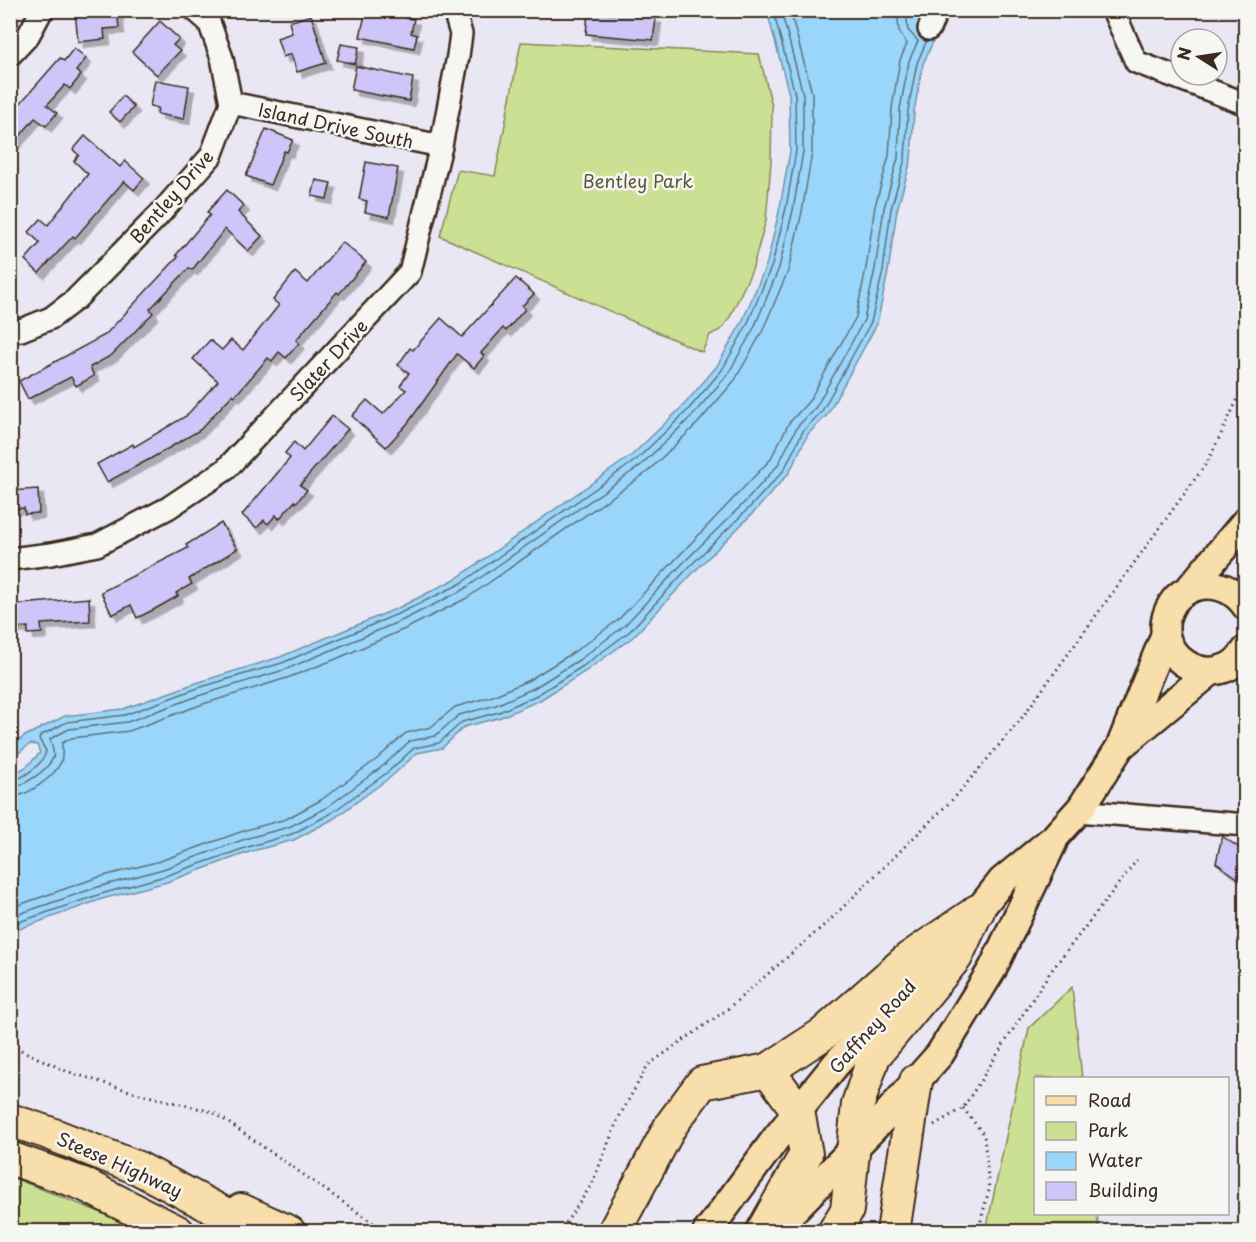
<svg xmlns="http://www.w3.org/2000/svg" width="1256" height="1242" font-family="'Playpen Sans',sans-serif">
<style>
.green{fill:#cce094;stroke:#848559;stroke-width:1.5}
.water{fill:#9ad6fb;stroke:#7491a3;stroke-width:1.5}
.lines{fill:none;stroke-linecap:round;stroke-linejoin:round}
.shore{stroke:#616f76;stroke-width:1.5}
.building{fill:#cec5f8;stroke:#3b2a1e;stroke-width:1.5;filter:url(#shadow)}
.minor-casing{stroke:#3b2a1e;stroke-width:26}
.major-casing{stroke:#3b2a1e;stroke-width:32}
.highway-casing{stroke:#3b2a1e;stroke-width:36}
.path{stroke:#3b2a1e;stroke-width:3;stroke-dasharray:1.5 4.5;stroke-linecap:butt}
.minor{stroke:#f6f6f2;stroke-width:21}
.major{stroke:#f8deab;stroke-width:27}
.highway{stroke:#f8deab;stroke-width:32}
.labels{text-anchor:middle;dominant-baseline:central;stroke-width:5;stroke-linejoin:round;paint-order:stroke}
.street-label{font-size:18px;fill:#3b2a1e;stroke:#f6f6f2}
.park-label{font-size:18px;fill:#5f583c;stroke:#f6f6f2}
</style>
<defs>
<filter id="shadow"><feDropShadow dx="5.5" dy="5.5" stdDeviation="0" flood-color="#0004"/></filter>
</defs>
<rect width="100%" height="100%" fill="#eae7f4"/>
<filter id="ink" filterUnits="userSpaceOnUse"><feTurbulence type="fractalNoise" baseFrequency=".0167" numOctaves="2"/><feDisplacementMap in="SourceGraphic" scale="12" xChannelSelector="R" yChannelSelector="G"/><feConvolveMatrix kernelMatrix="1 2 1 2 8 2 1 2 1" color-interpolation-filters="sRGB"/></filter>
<g filter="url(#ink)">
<!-- green -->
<g class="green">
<polygon points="521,42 759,54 772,106 771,162 766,220 752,270 730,317 722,329 710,335 702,352 440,236 458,170 495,176"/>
<polygon points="1072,987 1082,1078 1036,1078 1036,1214 1097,1214 1099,1231 986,1231 1029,1028"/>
<polygon points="11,1177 97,1211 139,1231 11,1231"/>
</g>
<!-- water -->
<polygon class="water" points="767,11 919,11 920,24 937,33 923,64 914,111 911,160 897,210 888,272 877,324 827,415 808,434 789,473 756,510 694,572 633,637 586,671 540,700 501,717 464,727 442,748 417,753 392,776 333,819 294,840 252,851 167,882 102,899 11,932 10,776 26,767 40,753 37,745 30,744 11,759 11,746 25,736 65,716 123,709 196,683 280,657 398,608 457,578 632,455 683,406 717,366 742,322 767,263 780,207 790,151 789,94"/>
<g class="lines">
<!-- shore -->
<g class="shore">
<path d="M10 781C23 779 44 764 46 751L39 739 40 736 67 722 125 715 198 688 282 663 400 613 460 584 636 460 687 411 722 370 747 325 772 265 786 208 796 151 795 94 773 10"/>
<path d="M10 788C23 787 48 770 53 758 55 751 51 745 50 739L69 729 127 722 201 695 284 670 403 620 463 590 640 466 692 416 728 374 754 328 779 268 793 210 803 152V94L781 10"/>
<path d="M10 797C27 797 54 777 61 762 63 756 62 750 62 743L72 738 129 731 203 704 287 678 336 659 407 628 467 598 646 473 698 423 735 380 762 332 788 271 802 212 812 152V93L790 10"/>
<polyline points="10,908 96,878 160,861 246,830 286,819 321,800 377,759 406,733 431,727 455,707 493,696 529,680 574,652 618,620 770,460 789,423 809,401 856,317 866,268 875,206 889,156 892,108 900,60 907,44 899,31 897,10"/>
<polyline points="10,917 98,887 163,869 248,838 289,827 326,808 383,766 410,741 435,736 459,715 496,705 534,688 579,660 624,626 684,562 746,501 778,465 797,427 816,407 864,320 875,269 884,208 898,158 900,109 909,61 918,41 908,30 906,10"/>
<polyline points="10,925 101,894 165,876 251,846 292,834 330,814 388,772 414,748 439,743 462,722 499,712 537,695 583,666 629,632 689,567 751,506 784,470 803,431 822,411 871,322 883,271 891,209 905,159 908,110 917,63 927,40"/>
</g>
</g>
<!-- building -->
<g class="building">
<polygon points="75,10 117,10 119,28 104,29 105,39 78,42"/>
<polygon points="366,10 407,12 406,18 414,19 411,33 417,35 414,48 360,37"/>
<polygon points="614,10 647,10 647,17 656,18 653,40 586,34 588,12 613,14"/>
<polygon points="311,15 326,63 297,72 291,54 283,57 277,38 292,33 289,22"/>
<polygon points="160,21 179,39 173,45 180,51 157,75 132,52"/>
<polygon points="341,44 359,47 355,64 337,60"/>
<polygon points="74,48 86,58 76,71 81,75 70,89 65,85 47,105 57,113 46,126 35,118 10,148 10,115 60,58 64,61"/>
<polygon points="356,66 413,78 409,101 351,90"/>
<polygon points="155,80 189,86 184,119 157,114 158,108 150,106"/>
<polygon points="123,96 134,107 120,122 109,112"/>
<polygon points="266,129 293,140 287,152 284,151 270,185 246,176"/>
<polygon points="85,136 120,167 125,161 144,178 134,190 124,181 75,238 73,236 39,273 25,260 40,243 29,232 41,219 48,225 88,174 74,161 79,155 73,150"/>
<polygon points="366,162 398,168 389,217 365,212 367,201 359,199"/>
<polygon points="316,180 331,183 327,199 312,196"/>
<polygon points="227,190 244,206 238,212 262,236 248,251 225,229 192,270 189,268 150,309 153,313 112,355 90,367 94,376 76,386 71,377 28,399 19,381 105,335 178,257 176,255 210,215 207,212"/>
<polygon points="342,242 366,262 339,294 337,292 296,340 299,343 286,358 279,352 272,361 268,358 235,396 233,394 200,430 150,459 107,482 97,464 133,444 134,447 186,416 218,381 193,359 210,340 222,350 231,340 243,350 279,305 273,300 295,272 308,283"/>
<polygon points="516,278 534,294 522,306 525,309 506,331 503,328 481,353 484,356 474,368 457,354 408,423 386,447 352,416 367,400 383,414 406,390 400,386 409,373 398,365 410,348 413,350 441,318 462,337"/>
<polygon points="332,416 348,429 300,485 307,490 296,503 295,501 279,519 276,515 268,524 264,520 257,528 242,515 290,458 285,453 294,442 303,451"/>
<polygon points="38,489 39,513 25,514 24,508 10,509 10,491"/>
<polygon points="221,523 237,549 189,579 192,584 176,593 178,596 155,609 137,618 131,605 112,615 101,592 188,548 186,545"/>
<polygon points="89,598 90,621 41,624 42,633 28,634 28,627 10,628 10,605"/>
<polygon points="1222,836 1245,852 1245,883 1216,863"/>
</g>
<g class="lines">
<defs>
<g id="minor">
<polyline points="1113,10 1136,62 1246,104"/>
<polyline points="929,29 937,10"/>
<polyline points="10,55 28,36 42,10"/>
<polyline points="231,103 441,146"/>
<polyline points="10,331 21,330 51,318 76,299 158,216 211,156 231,103 222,58 209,22 195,10"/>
<polyline points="10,559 51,554 97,545 168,508 225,470 410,272 441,146 458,56 461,34 454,10"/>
<polyline points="1078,811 1246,825"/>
</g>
<g id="major">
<polyline points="1189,589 1246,521"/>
<path d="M1246 606C1237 593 1223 585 1207 585 1193 585 1179 593 1172 604 1142 654 1215 699 1246 650"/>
<polyline points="1123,744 1210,672"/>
<polyline points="707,1232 777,1137 836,1064 978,911 1002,881 1054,838 1081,808 1120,747 1165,635"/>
<polyline points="772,1232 886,1115 940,1054 993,968 1053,842"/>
</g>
<g id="highway">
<polyline points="10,1120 46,1132 138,1168 259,1232"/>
<polyline points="10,1158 83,1184 178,1232"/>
<polyline points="241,1210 289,1232"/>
<polyline points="614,1232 671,1125 702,1083 768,1070 823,1034 908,959 978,911"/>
<polyline points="762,1232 806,1154 798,1111 768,1070"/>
<polyline points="834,1232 847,1210 858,1104 874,1056 956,957 977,911"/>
<polyline points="893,1232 916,1081"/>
</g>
</defs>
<!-- minor casing -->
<use href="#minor" class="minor-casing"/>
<!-- major casing -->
<use href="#major" class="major-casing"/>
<!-- highway casing -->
<use href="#highway" class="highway-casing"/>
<!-- path -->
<g class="path">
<polyline points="10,1045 66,1071 136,1093 213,1112 386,1232"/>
<polyline points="963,1108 984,1135 989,1190 978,1232"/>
<polyline points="934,1125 963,1108 1048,975 1137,860"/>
<polyline points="558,1232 563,1227 592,1184 618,1119 648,1065 725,1011 829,921 957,795 1021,719 1208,461 1246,382"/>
</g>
<!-- minor -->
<use href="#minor" class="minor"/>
<!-- major -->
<use href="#major" class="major"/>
<!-- highway -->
<use href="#highway" class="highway"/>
</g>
</g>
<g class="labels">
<!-- street labels -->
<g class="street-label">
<text transform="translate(336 125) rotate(12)">Island Drive South</text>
<text transform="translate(171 196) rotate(-49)">Bentley Drive</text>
<text transform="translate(328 360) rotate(-47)">Slater Drive</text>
<text transform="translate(872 1026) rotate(-48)">Gaffney Road</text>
<text transform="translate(120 1164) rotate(24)">Steese Highway</text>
</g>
<!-- park labels -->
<g class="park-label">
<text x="638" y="180">Bentley Park</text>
</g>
</g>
<!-- margin -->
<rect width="1256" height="1242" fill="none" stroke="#f6f6f2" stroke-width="36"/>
<rect x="18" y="18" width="1220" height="1206" fill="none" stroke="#3b2a1e" stroke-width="2" filter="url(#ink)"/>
<!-- legend -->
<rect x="1034" y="1077" width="195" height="138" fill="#f6f6f2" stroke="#aba49d" stroke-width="1.5"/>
<rect x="1046" y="1096" width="30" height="9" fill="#f8deab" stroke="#aba49d" stroke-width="1.5"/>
<text x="1088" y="1107" font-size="18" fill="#3b2a1e">Road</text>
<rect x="1046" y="1122" width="30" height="18" fill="#cce094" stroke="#aba49d" stroke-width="1.5"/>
<text x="1088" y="1137" font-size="18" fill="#3b2a1e">Park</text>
<rect x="1046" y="1152" width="30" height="18" fill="#9ad6fb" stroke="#aba49d" stroke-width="1.5"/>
<text x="1088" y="1167" font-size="18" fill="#3b2a1e">Water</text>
<rect x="1046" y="1182" width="30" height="18" fill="#cec5f8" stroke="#aba49d" stroke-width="1.5"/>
<text x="1088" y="1197" font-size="18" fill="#3b2a1e">Building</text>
<!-- north arrow -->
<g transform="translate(1199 57) rotate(282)"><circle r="28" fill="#f6f6f2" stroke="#aba49d" stroke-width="1.5"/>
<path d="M0-4.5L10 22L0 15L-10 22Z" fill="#3b2a1e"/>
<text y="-9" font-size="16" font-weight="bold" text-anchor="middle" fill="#3b2a1e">N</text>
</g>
</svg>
